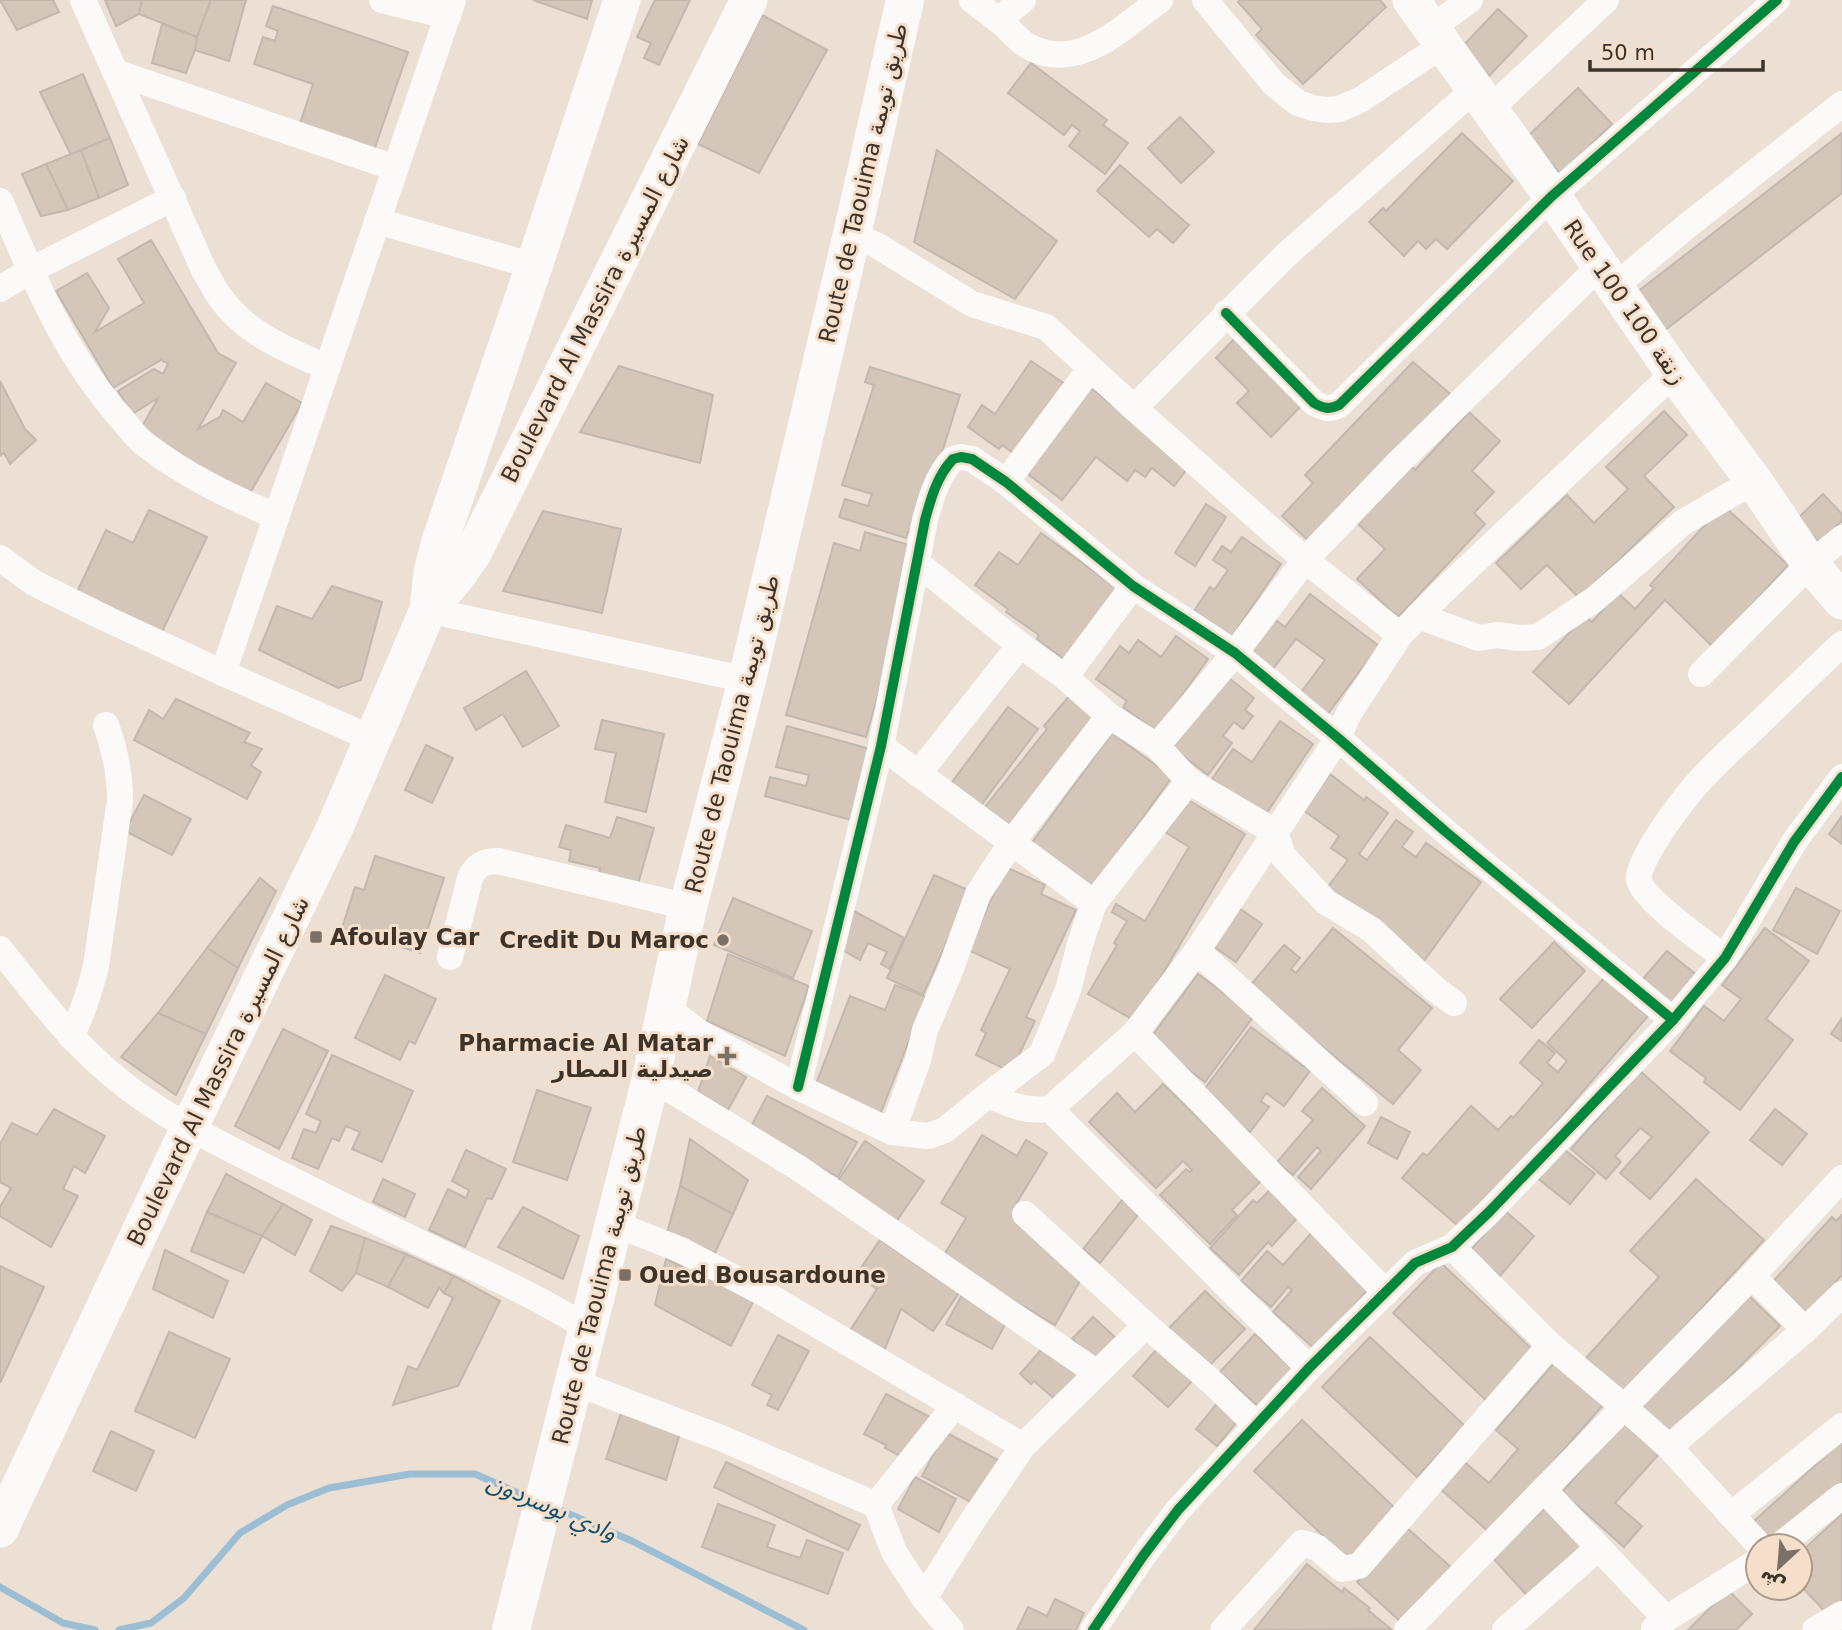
<svg xmlns="http://www.w3.org/2000/svg" width="1842" height="1630" font-family="'DejaVu Sans','Noto Sans Arabic',sans-serif">
<style>
.lines{fill:none;stroke-linecap:round;stroke-linejoin:round}
.stream{stroke:#9cbed4;stroke-width:7}
.building{fill:#d4c7b9;stroke:#c2b8af;stroke-width:2}
.street{stroke:#fcfaf9;stroke-width:26}
.secondary{stroke:#fcfaf9;stroke-width:37}
.primary{stroke:#fcfaf9;stroke-width:38}
.cycleway-casing{stroke:#f6dfca;stroke-width:15}
.cycleway{stroke:#00873e;stroke-width:10}
.poi-dot{fill:#7a7066;stroke:#f6dfca;stroke-width:2.5}
.labels{text-anchor:middle;dominant-baseline:central;stroke-width:6;stroke-linejoin:round;paint-order:stroke}
.street-label{font-size:23px;fill:#3c332b;stroke:#f6dfca}
.poi-label{font-size:23px;font-weight:bold;fill:#3c332b;stroke:#f6dfca;text-anchor:start}
.water-label{font-size:24px;font-style:italic;fill:#0e5074;stroke:#f6dfca}
</style>
<rect width="100%" height="100%" fill="#ece0d4"/>
<g class="lines">
<!-- stream -->
<g class="stream">
<polyline points="553,1507 632,1541 804,1630"/>
<polyline points="0,1587 63,1623 95,1630"/>
<polyline points="119,1630 151,1623 184,1598 240,1533 287,1505 329,1488 410,1474 475,1474 532,1499"/>
</g>
</g>
<!-- building -->
<g class="building">
<polygon points="0,0 53,0 59,12 17,30"/>
<polygon points="105,0 142,0 139,14 116,26"/>
<polygon points="142,0 211,0 197,37 139,14"/>
<polygon points="211,0 246,0 229,61 195,50 197,37"/>
<polygon points="533,0 592,0 587,19"/>
<polygon points="655,0 690,0 659,65 644,58 651,43 637,37"/>
<polygon points="1240,0 1380,0 1386,7 1303,84 1256,35 1262,29 1238,2"/>
<polygon points="273,6 408,52 372,156 298,130 313,84 254,64 263,37 275,41 278,31 266,26"/>
<polygon points="1498,9 1527,36 1489,76 1460,49"/>
<polygon points="762,15 827,50 759,173 698,144"/>
<polygon points="162,24 197,37 195,50 186,73 152,63"/>
<polygon points="1031,63 1107,120 1103,125 1128,143 1105,174 1069,146 1080,131 1072,125 1064,135 1008,93"/>
<polygon points="83,74 110,138 71,155 40,92"/>
<polygon points="1578,88 1612,124 1561,174 1526,138"/>
<polygon points="1180,117 1214,152 1181,183 1148,148"/>
<polygon points="1462,133 1513,181 1447,249 1436,239 1426,249 1418,241 1404,256 1369,222 1383,208 1386,211"/>
<polygon points="1842,133 1842,193 1665,330 1636,293"/>
<polygon points="110,138 128,185 99,198 81,150"/>
<polygon points="81,150 99,198 68,210 46,164"/>
<polygon points="937,150 1057,241 1015,299 914,242"/>
<polygon points="46,164 68,210 41,216 22,174"/>
<polygon points="1120,165 1189,225 1173,243 1157,229 1149,237 1097,191"/>
<polygon points="151,240 218,353 236,363 198,429 220,417 223,410 243,422 266,383 302,403 249,495 139,432 158,398 132,414 118,391 154,369 163,374 168,364 161,360 113,388 56,291 87,273 109,308 95,332 144,303 118,259"/>
<polygon points="1236,337 1303,404 1271,437 1237,403 1249,391 1216,358"/>
<polygon points="1031,361 1065,384 1016,455 1002,445 999,449 968,427 982,405 995,414"/>
<polygon points="1413,362 1455,398 1308,540 1282,516 1313,483 1305,475"/>
<polygon points="619,366 713,395 700,463 580,432"/>
<polygon points="870,367 960,395 924,510 919,535 908,532 906,538 839,517 845,499 868,506 872,494 842,485 874,385 865,382"/>
<polygon points="0,381 25,429 36,440 10,464 4,453 0,456"/>
<polygon points="1088,386 1190,465 1174,486 1152,468 1145,477 1135,470 1127,481 1096,457 1062,500 1020,468"/>
<polygon points="1664,411 1687,435 1644,476 1674,507 1579,598 1547,565 1521,589 1496,563 1567,495 1594,523 1628,489 1606,467"/>
<polygon points="1469,412 1500,441 1472,471 1494,492 1474,513 1485,524 1398,617 1357,579 1385,549 1357,523 1411,466 1415,470"/>
<polygon points="1823,494 1842,514 1842,521 1819,542 1797,519"/>
<polygon points="1206,504 1226,517 1195,566 1175,553"/>
<polygon points="1723,505 1788,565 1713,647 1665,600 1569,704 1533,672 1585,616 1592,622 1618,593 1635,609 1654,588 1650,585"/>
<polygon points="149,510 207,537 162,632 77,592 106,530 133,543"/>
<polygon points="543,511 621,529 602,613 503,591"/>
<polygon points="865,532 919,548 866,737 786,715 834,543 860,551"/>
<polygon points="1041,533 1125,594 1073,666 1037,639 1039,635 1006,612 1008,609 975,585 999,552 1018,565"/>
<polygon points="1242,537 1281,564 1228,642 1190,617 1210,587 1214,590 1228,570 1213,560 1222,546 1231,552"/>
<polygon points="332,586 382,602 361,680 338,688 259,650 277,606 312,619"/>
<polygon points="1310,594 1379,646 1323,720 1296,699 1325,660 1296,639 1269,674 1244,655 1273,618 1285,627"/>
<polygon points="1176,636 1208,659 1156,731 1123,707 1127,701 1096,679 1120,646 1129,653 1138,640 1161,657"/>
<polygon points="526,671 559,726 523,747 503,714 476,730 464,708"/>
<polygon points="1225,675 1254,698 1245,710 1253,716 1243,729 1234,722 1223,736 1232,743 1208,775 1170,746"/>
<polygon points="1070,695 1099,718 1007,832 981,812 1047,729 1044,726"/>
<polygon points="176,699 250,733 244,742 262,749 251,765 261,772 247,799 134,740 149,710 163,719"/>
<polygon points="1008,707 1038,729 976,812 946,790"/>
<polygon points="602,720 664,734 646,812 605,802 616,753 595,749"/>
<polygon points="1280,721 1313,744 1264,817 1212,779 1233,749 1252,762"/>
<polygon points="787,726 870,749 851,820 765,796 770,777 806,786 809,775 776,767"/>
<polygon points="1112,733 1172,777 1090,891 1028,848"/>
<polygon points="426,745 453,758 432,803 405,790"/>
<polygon points="1330,774 1364,800 1366,797 1388,813 1359,854 1367,860 1396,820 1413,832 1402,847 1416,857 1426,843 1481,882 1424,961 1327,888 1348,860 1331,848 1339,836 1303,810"/>
<polygon points="144,795 191,819 172,855 125,831"/>
<polygon points="1185,798 1245,834 1135,1021 1088,994 1117,945 1114,943 1127,921 1112,912 1116,904 1145,921 1189,847 1165,832"/>
<polygon points="1842,816 1842,844 1829,834"/>
<polygon points="617,817 654,828 638,884 599,874 600,868 569,861 571,850 559,847 566,825 610,838"/>
<polygon points="375,856 444,878 420,953 342,928 355,887 364,890"/>
<polygon points="1006,867 1045,885 1041,894 1076,910 1026,1017 1035,1021 1011,1072 976,1055 986,1033 981,1030 1010,969 968,950"/>
<polygon points="934,875 970,891 923,995 887,978"/>
<polygon points="260,878 276,891 238,968 207,948"/>
<polygon points="1796,888 1840,911 1817,954 1773,930"/>
<polygon points="733,898 812,931 793,978 714,945"/>
<polygon points="1239,908 1262,924 1236,962 1213,946"/>
<polygon points="850,909 904,938 890,969 881,964 887,952 868,943 860,960 841,949"/>
<polygon points="1333,928 1432,1008 1398,1050 1421,1070 1393,1104 1249,987 1284,945 1300,958 1291,969 1296,973"/>
<polygon points="1765,928 1809,961 1766,1019 1793,1040 1740,1110 1704,1082 1706,1078 1670,1051 1704,1006 1724,1021 1741,999 1722,985"/>
<polygon points="1554,942 1585,971 1532,1028 1500,999"/>
<polygon points="207,948 238,968 206,1034 158,1013"/>
<polygon points="1667,951 1699,977 1675,1007 1642,980"/>
<polygon points="728,954 809,986 785,1056 707,1021"/>
<polygon points="1198,974 1254,1016 1205,1082 1149,1040"/>
<polygon points="385,975 436,999 415,1044 409,1041 400,1060 355,1038"/>
<polygon points="1604,978 1648,1016 1463,1230 1402,1178 1423,1153 1427,1156 1471,1106 1498,1130 1511,1116 1513,1118 1543,1083 1520,1063 1539,1040 1555,1053 1547,1063 1558,1072 1567,1061 1547,1043"/>
<polygon points="895,985 926,997 880,1115 814,1089 850,996 885,1010"/>
<polygon points="158,1013 206,1034 176,1095 121,1057"/>
<polygon points="1842,1018 1842,1041 1831,1034"/>
<polygon points="1251,1027 1310,1071 1284,1106 1266,1093 1261,1101 1269,1107 1250,1132 1200,1095"/>
<polygon points="283,1029 328,1051 279,1149 235,1126"/>
<polygon points="332,1055 413,1091 382,1162 352,1149 360,1132 346,1126 339,1141 332,1138 318,1169 292,1158 304,1129 316,1133 321,1121 306,1114"/>
<polygon points="710,1056 746,1077 728,1110 698,1092"/>
<polygon points="1640,1071 1709,1132 1650,1199 1620,1173 1652,1137 1640,1128 1615,1156 1621,1162 1606,1179 1571,1149"/>
<polygon points="1163,1084 1262,1180 1232,1210 1237,1215 1210,1244 1160,1195 1186,1169 1190,1172 1192,1170 1183,1161 1156,1188 1089,1122 1117,1093 1135,1112"/>
<polygon points="1322,1088 1365,1126 1311,1189 1298,1177 1321,1151 1317,1147 1293,1175 1277,1162 1313,1120 1302,1111"/>
<polygon points="537,1090 591,1108 567,1180 513,1162"/>
<polygon points="767,1096 857,1142 838,1177 749,1130"/>
<polygon points="54,1109 105,1136 85,1173 74,1166 63,1189 78,1196 51,1247 0,1216 0,1207 11,1188 0,1182 0,1144 12,1123 37,1135"/>
<polygon points="1775,1109 1807,1134 1782,1165 1750,1140"/>
<polygon points="1381,1117 1410,1132 1397,1159 1368,1143"/>
<polygon points="982,1135 1017,1156 1026,1140 1047,1153 1013,1209 1024,1225 1081,1279 1055,1325 975,1277 944,1255 966,1218 941,1203"/>
<polygon points="690,1139 748,1180 733,1214 680,1186"/>
<polygon points="865,1141 924,1181 896,1222 837,1182"/>
<polygon points="1561,1147 1595,1174 1570,1204 1536,1177"/>
<polygon points="466,1150 506,1169 492,1199 487,1198 465,1247 429,1230 448,1189 466,1198 469,1190 452,1181"/>
<polygon points="226,1174 283,1204 262,1236 207,1212"/>
<polygon points="383,1179 415,1194 405,1217 373,1202"/>
<polygon points="1696,1179 1764,1240 1624,1393 1586,1358 1659,1277 1630,1251"/>
<polygon points="680,1186 733,1214 715,1253 667,1233"/>
<polygon points="1270,1190 1299,1216 1272,1246 1268,1242 1239,1275 1210,1248 1253,1200 1257,1203"/>
<polygon points="1126,1195 1141,1211 1100,1263 1083,1249"/>
<polygon points="283,1204 312,1220 295,1255 262,1236"/>
<polygon points="523,1207 579,1236 563,1279 498,1247"/>
<polygon points="1504,1210 1534,1236 1500,1276 1470,1251"/>
<polygon points="207,1212 262,1236 244,1273 191,1251"/>
<polygon points="1842,1215 1842,1275 1801,1320 1767,1288 1832,1217 1836,1221"/>
<polygon points="331,1226 365,1238 356,1273 342,1291 310,1271"/>
<polygon points="1314,1230 1374,1283 1315,1349 1273,1312 1292,1290 1288,1287 1271,1307 1241,1281 1267,1251 1283,1265"/>
<polygon points="365,1238 406,1254 388,1287 356,1273"/>
<polygon points="880,1240 959,1293 933,1331 901,1309 884,1351 849,1332 877,1289 856,1275"/>
<polygon points="165,1250 228,1281 213,1318 153,1289"/>
<polygon points="406,1254 454,1276 444,1293 439,1288 428,1308 388,1287"/>
<polygon points="666,1259 754,1300 731,1346 655,1305"/>
<polygon points="1441,1263 1535,1352 1488,1402 1393,1313"/>
<polygon points="0,1266 44,1287 0,1383"/>
<polygon points="454,1276 500,1301 458,1386 393,1405 408,1366 417,1370 453,1298 444,1293"/>
<polygon points="1205,1291 1245,1329 1208,1367 1168,1329"/>
<polygon points="1746,1293 1780,1326 1672,1435 1639,1403"/>
<polygon points="962,1295 1007,1321 992,1349 946,1324"/>
<polygon points="1093,1317 1118,1340 1097,1362 1072,1339"/>
<polygon points="169,1332 230,1359 195,1438 135,1411"/>
<polygon points="1255,1334 1293,1369 1259,1407 1220,1372"/>
<polygon points="778,1335 809,1351 778,1410 767,1405 772,1395 752,1385"/>
<polygon points="1370,1337 1465,1426 1417,1477 1322,1387"/>
<polygon points="1047,1343 1082,1373 1057,1401 1034,1381 1031,1384 1020,1374"/>
<polygon points="1157,1349 1193,1380 1168,1407 1133,1376"/>
<polygon points="1556,1361 1604,1404 1490,1533 1438,1487 1462,1460 1489,1483 1518,1449 1496,1430"/>
<polygon points="886,1394 930,1417 907,1460 885,1448 886,1445 864,1434"/>
<polygon points="1220,1400 1241,1417 1217,1446 1196,1429"/>
<polygon points="622,1410 680,1433 666,1480 606,1459"/>
<polygon points="1302,1420 1397,1510 1349,1560 1254,1471"/>
<polygon points="1623,1423 1659,1454 1615,1503 1642,1526 1624,1547 1562,1492"/>
<polygon points="111,1431 154,1451 136,1491 93,1471"/>
<polygon points="945,1432 1000,1461 976,1505 922,1476"/>
<polygon points="1842,1441 1842,1487 1777,1546 1753,1522"/>
<polygon points="726,1462 860,1525 848,1550 714,1487"/>
<polygon points="915,1477 956,1499 939,1532 898,1509"/>
<polygon points="718,1504 775,1525 767,1547 800,1558 807,1540 843,1553 828,1594 702,1547"/>
<polygon points="1549,1505 1589,1548 1532,1601 1492,1557"/>
<polygon points="1842,1514 1842,1609 1832,1619 1800,1585 1800,1553"/>
<polygon points="1407,1528 1452,1568 1402,1623 1357,1582"/>
<polygon points="1307,1564 1342,1592 1344,1588 1370,1608 1368,1610 1391,1629 1254,1630"/>
<polygon points="1728,1590 1752,1614 1736,1630 1688,1630"/>
<polygon points="1055,1599 1084,1613 1076,1630 1017,1630 1028,1607 1047,1616"/>
</g>
<g class="lines">
<!-- street -->
<g class="street">
<path d="M83 0 203 268C209 278 213 288 220 297 245 333 288 351 327 367"/>
<polyline points="382,0 448,16"/>
<path d="M972 0C982 8 992 15 1002 23 1010 30 1017 39 1026 45 1076 75 1122 28 1160 0"/>
<polyline points="1205,0 1274,84 1298,103 1313,108 1327,110 1339,109 1360,100 1443,45"/>
<polyline points="998,20 1023,0"/>
<polyline points="1431,28 1470,0"/>
<polyline points="115,72 395,168"/>
<polyline points="1490,109 1606,0"/>
<path d="M0 201C33 276 65 356 121 418 129 427 136 438 146 445 186 476 230 497 276 516"/>
<polyline points="377,221 534,266"/>
<polyline points="852,234 878,246 972,304 1046,327 1134,408 1305,560 1400,635"/>
<polyline points="1614,287 1687,226 1842,104"/>
<polyline points="0,289 31,270 173,198"/>
<path d="M1226 313 1314 403C1323 408 1329 410 1339 405L1552 196 1777 0"/>
<polyline points="1134,408 1287,254 1475,89"/>
<polyline points="1006,482 1090,369"/>
<polyline points="0,558 34,583 107,619 223,673 373,739"/>
<polyline points="917,563 1020,645 1065,677 1109,716 1157,746 1189,781 1275,832 1283,856 1326,902 1372,930 1435,989 1454,1003"/>
<polyline points="428,610 747,680"/>
<polyline points="1418,616 1479,638 1497,635 1519,638 1538,637 1595,599 1682,523 1754,481"/>
<polyline points="223,673 453,0"/>
<polyline points="1701,674 1810,564 1842,538"/>
<polyline points="1065,677 1133,586"/>
<polyline points="881,746 1094,903"/>
<polyline points="1157,746 1235,653 1305,560 1399,462 1600,266"/>
<polyline points="918,774 1020,645"/>
<path d="M0 949C38 997 73 1045 122 1083 162 1115 208 1138 254 1161 313 1191 372 1220 431 1248 484 1273 539 1297 587 1328"/>
<polyline points="1197,951 1365,1103"/>
<path d="M450 957 470 878C476 865 484 861 498 861L688 907"/>
<path d="M1725 958C1707 944 1643 900 1639 880 1636 861 1682 801 1696 785 1713 765 1734 747 1753 729 1783 700 1812 672 1842 644"/>
<path d="M667 1008 697 1031 798 1087 892 1132 928 1136 945 1130 988 1095C1014 1106 1022 1111 1050 1109L1135 1033 1197 951 1338 738 1349 713 1400 635 1440 594 1674 373"/>
<polyline points="1135,1033 1386,1293"/>
<path d="M71 1037C82 1014 90 991 96 966L120 800C120 772 115 750 106 725"/>
<polyline points="651,1078 797,1167 1097,1373"/>
<path d="M798 1087 881 746 925 520C931 498 937 476 953 459L961 457 972 459 1006 482 1133 586 1235 653 1338 738 1446 832 1673 1020"/>
<polyline points="988,1095 1042,1054 1068,990 1080,944 1094,903 1189,781"/>
<polyline points="1050,1109 1309,1368"/>
<polyline points="892,1132 918,1060 925,1030 948,976 978,894 1011,843 1109,716"/>
<polyline points="1025,1214 1146,1325 1213,1383 1255,1424"/>
<polyline points="615,1224 681,1250 767,1295 1023,1446"/>
<polyline points="1452,1247 1550,1345 1624,1407 1669,1447 1760,1546"/>
<polyline points="1752,1276 1805,1330"/>
<polyline points="574,1382 721,1438 876,1505 894,1552 924,1598 951,1630"/>
<polyline points="1669,1447 1805,1330 1842,1294"/>
<polyline points="1544,1490 1666,1619"/>
<polyline points="876,1505 955,1405"/>
<polyline points="1731,1515 1842,1426"/>
<polyline points="1779,1546 1842,1496"/>
<polyline points="924,1598 967,1529 1023,1446 1146,1325"/>
<polyline points="1654,1629 1666,1619 1758,1561"/>
<polyline points="1093,1630 1143,1556 1178,1510 1309,1368 1415,1263 1452,1247 1489,1212 1673,1020 1725,958 1794,842 1842,777"/>
<polyline points="1223,1630 1302,1543 1318,1548 1342,1569 1359,1566 1550,1345"/>
<polyline points="1407,1630 1752,1276 1842,1178"/>
<polyline points="1505,1630 1598,1548"/>
<polyline points="1815,1630 1842,1614"/>
</g>
<!-- secondary -->
<g class="secondary">
<polyline points="1411,0 1552,196 1674,373 1754,481 1810,564 1842,601"/>
<polyline points="428,610 432,572 441,538 534,266 622,0"/>
<polyline points="0,1529 189,1128 335,827 428,610 456,577 473,553 749,0"/>
</g>
<!-- primary -->
<polyline class="primary" points="511,1630 651,1078 688,907 747,680 852,234 905,0"/>
<defs>
<g id="cycleway">
<path d="M1226 313 1314 403C1323 408 1329 410 1339 405L1552 196 1777 0"/>
<path d="M798 1087 881 746 925 520C931 498 937 476 953 459L961 457 972 459 1006 482 1133 586 1235 653 1338 738 1446 832 1673 1020"/>
<polyline points="1093,1630 1143,1556 1178,1510 1309,1368 1415,1263 1452,1247 1489,1212 1673,1020 1725,958 1794,842 1842,777"/>
</g>
</defs>
<!-- cycleway casing -->
<use href="#cycleway" class="cycleway-casing"/>
<!-- cycleway -->
<use href="#cycleway" class="cycleway"/>
</g>
<!-- markers -->
<g class="poi-dot">
<rect x="309" y="930" width="14" height="14" rx="3.5"/>
<circle cx="723" cy="940" r="7"/>
<path d="M723.5 1045.5h7v7h7v7h-7v7h-7v-7h-7v-7h7z"/>
<rect x="618" y="1268" width="14" height="14" rx="3.5"/>
</g>
<g class="labels">
<!-- street labels -->
<g class="street-label">
<text transform="translate(863 183) rotate(-77)">Route de Taouima طريق تويمة</text>
<text transform="translate(1625 302) rotate(55)">Rue 100 زنقة 100</text>
<text transform="translate(595 309) rotate(-63)">Boulevard Al Massira شارع المسيرة</text>
<text transform="translate(732 734) rotate(-76)">Route de Taouima طريق تويمة</text>
<text transform="translate(218 1071) rotate(-64)">Boulevard Al Massira شارع المسيرة</text>
<text transform="translate(599 1285) rotate(-76)">Route de Taouima طريق تويمة</text>
</g>
<!-- poi labels -->
<g class="poi-label">
<text x="330" y="937">Afoulay Car</text>
<text x="709" y="940" text-anchor="end">Credit Du Maroc</text>
<text x="713" y="1043" text-anchor="end">Pharmacie Al Matar<tspan x="713" dy="26">صيدلية المطار</tspan></text>
<text x="639" y="1275">Oued Bousardoune</text>
</g>
<!-- water labels -->
<g class="water-label">
<text transform="translate(552 1507) rotate(23)">وادي بوسردون</text>
</g>
</g>
<!-- north arrow -->
<g transform="translate(1779 1567) rotate(206)"><circle r="33" fill="#f6dfca" stroke="#ac9a8a" stroke-width="2"/>
<path d="M0-5L12 26L0 18L-12 26Z" fill="#7a7066"/>
<text y="-10" font-size="19" font-weight="bold" text-anchor="middle" fill="#3c332b">ش</text>
</g>
<!-- scale -->
<path d="M1590 60v10h173v-10" fill="none" stroke="#3c332b" stroke-width="3.5"/>
<text x="1601" y="60" font-size="21" fill="#3c332b" stroke="#f6dfca" stroke-width="5" paint-order="stroke">50 m</text>
</svg>
